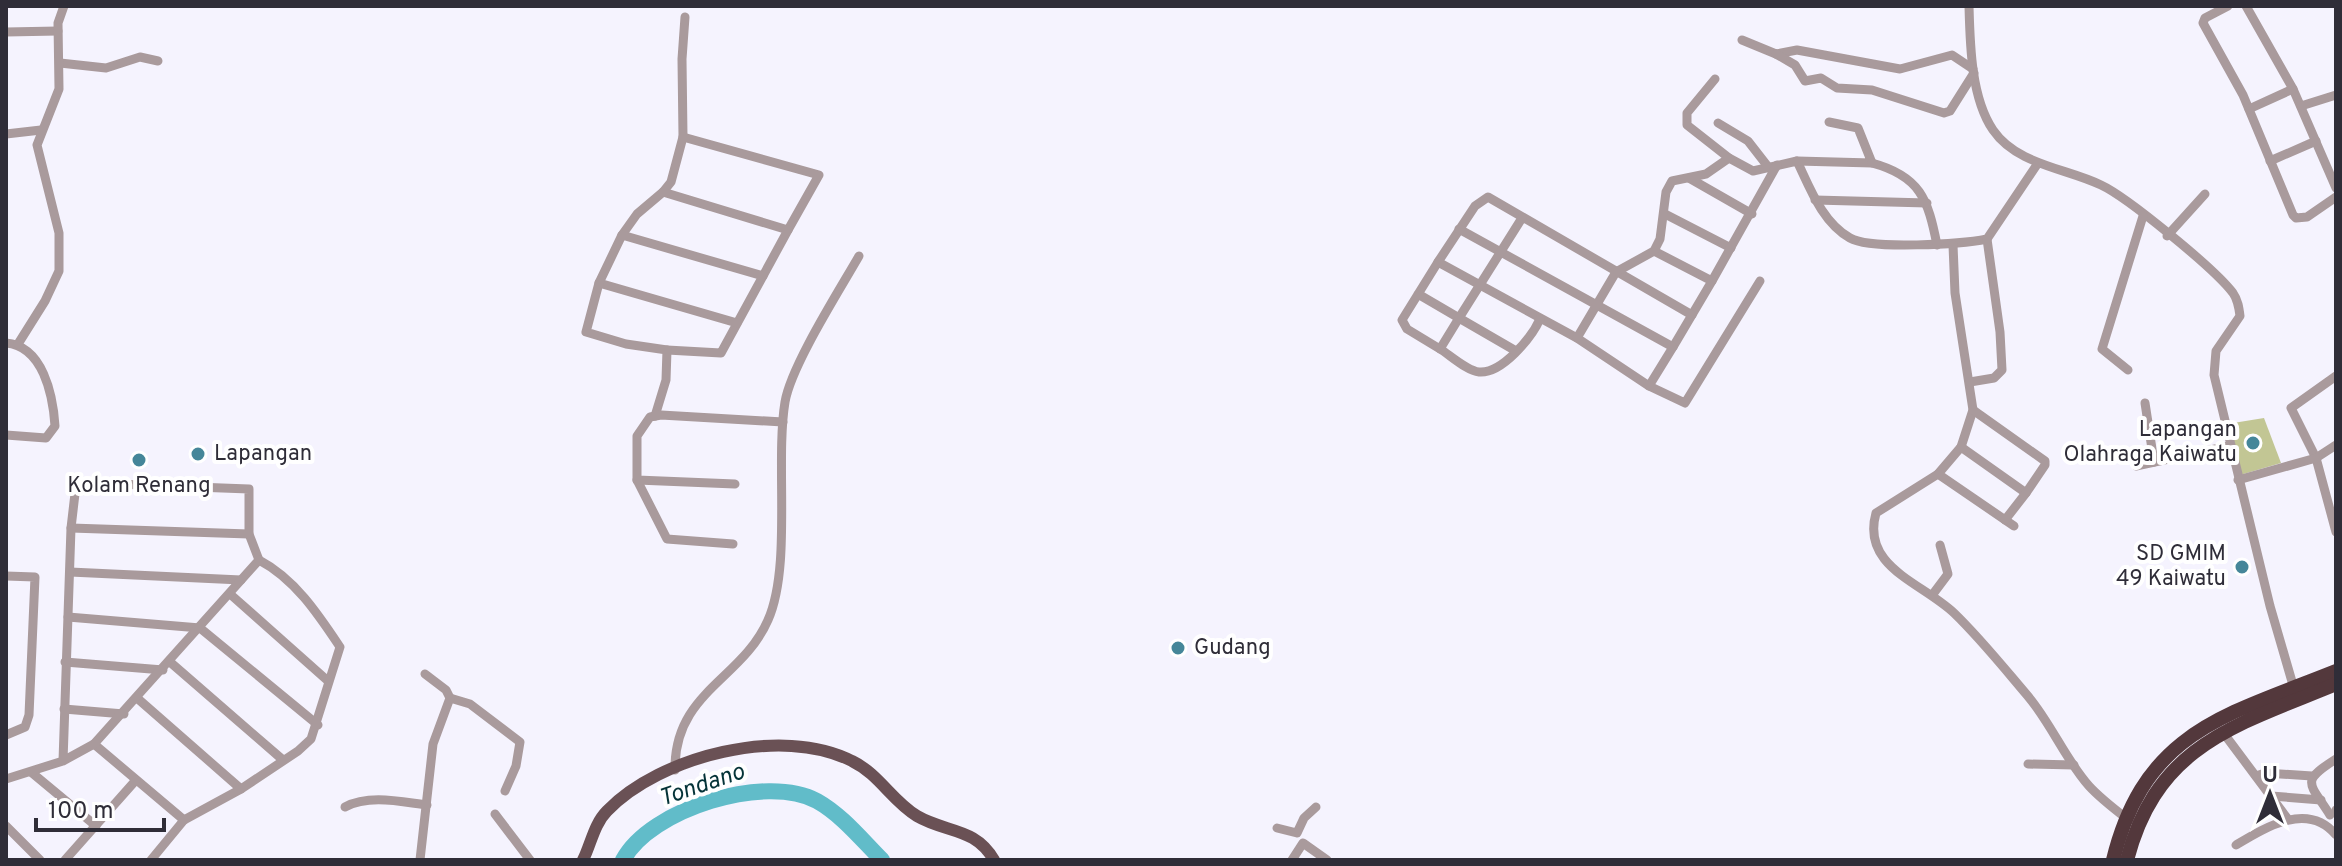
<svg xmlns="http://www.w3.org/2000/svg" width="2342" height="866" font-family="Overpass,sans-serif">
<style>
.green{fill:#c2c694}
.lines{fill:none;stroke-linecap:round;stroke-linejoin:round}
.river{stroke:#61bcc9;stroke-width:16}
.minor{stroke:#a99a9c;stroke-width:9}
.major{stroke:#6a5155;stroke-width:12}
.highway{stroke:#53383c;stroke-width:14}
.poi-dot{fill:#458699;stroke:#fff;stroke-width:3}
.labels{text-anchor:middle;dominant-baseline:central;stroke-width:8;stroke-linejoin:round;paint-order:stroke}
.poi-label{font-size:22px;fill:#2f2d38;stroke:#fff;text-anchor:end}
.water-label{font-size:24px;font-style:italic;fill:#053338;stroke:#fff}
</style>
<rect width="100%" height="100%" fill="#f5f3fe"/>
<!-- green -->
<polygon class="green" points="2264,418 2281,463 2240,475 2227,424"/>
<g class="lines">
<!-- river -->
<path class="river" d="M623 860C650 809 766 773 817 801 842 815 862 840 882 860"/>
<!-- minor -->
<g class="minor">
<path d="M1969 6C1970 44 1971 98 1993 130 2017 165 2066 168 2101 185 2127 197 2215 269 2233 293 2238 300 2239 308 2240 316L2216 351 2214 375 2270 606 2293 685"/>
<polyline points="2228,6 2205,18 2203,23 2243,95 2293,215 2296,218 2307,217 2336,197"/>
<polyline points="2246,6 2293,89 2336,188"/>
<polyline points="6,32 58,31"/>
<polyline points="1742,40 1776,54 1797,50 1900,69 1952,55 1973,69"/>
<polyline points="1776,54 1795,65 1805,81 1821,78 1837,88 1872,90 1944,113 1950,111 1974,73"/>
<polyline points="60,63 106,68 140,57 158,61"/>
<path d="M1715 79 1687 113V125L1729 158 1753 171 1797 161C1810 188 1822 222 1850 238 1871 250 1962 244 1987 239L2038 163"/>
<polyline points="2301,106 2336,95"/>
<polyline points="2249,109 2293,89"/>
<polyline points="1718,123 1748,141 1769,168"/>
<polyline points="6,134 41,130"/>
<polyline points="683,137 682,59 685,17"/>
<polyline points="1797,161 1872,163 1858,128 1829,122"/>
<polyline points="2270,161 2316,141"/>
<path d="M1872 163C1920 176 1928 199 1937 245"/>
<polyline points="1689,178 1752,214"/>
<polyline points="663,192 671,182 683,137 819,175 788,230"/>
<polyline points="1815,200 1927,203"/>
<polyline points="1665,214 1731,248"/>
<polyline points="622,235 637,214 663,192 788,230 721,353 667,350"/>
<polyline points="2167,236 2205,194"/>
<polyline points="1953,245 1955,293 1973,410 1961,447"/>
<polyline points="1654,251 1712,281 1673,347"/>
<polyline points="1438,262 1475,206 1488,197 1692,315"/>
<polyline points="1712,281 1777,165"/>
<polyline points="599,283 737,323"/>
<polyline points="1418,294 1459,318 1440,349 1407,329 1402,320 1438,262 1577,338 1649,386 1673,347 1459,229"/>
<polyline points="1577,338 1616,272 1654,251 1660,239 1666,192 1672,181 1706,174 1729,158"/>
<path d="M6 343C43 346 53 395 55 426L46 438 6 435"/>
<polyline points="18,344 45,301 59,271 59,233 37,145 59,89 58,23 64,6"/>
<path d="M1440 349C1450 355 1467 371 1479 372 1502 374 1532 337 1540 319"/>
<polyline points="1516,351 1459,318 1522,218"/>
<polyline points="2128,370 2102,349 2143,216"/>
<polyline points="2336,376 2291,408 2316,458 2336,532"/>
<polyline points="1970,382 1994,378 2002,370 2000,332 1987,239"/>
<polyline points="1649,386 1685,403 1760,281"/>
<polyline points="2145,403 2154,462"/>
<polyline points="1973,410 2045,461 2045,465 2026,493 1961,447 1938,474 2014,526"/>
<polyline points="655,416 666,380 667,350 626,344 586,332 599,283 622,235 763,276"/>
<polyline points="2136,466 2229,446"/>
<path d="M1938 474 1876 513C1861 567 1921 582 1954 613 1980 638 2004 668 2027 695 2051 723 2065 759 2089 786 2100 798 2113 808 2126 818"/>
<polyline points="637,480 667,539 733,544"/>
<polyline points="2238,480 2316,458 2336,445"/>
<polyline points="735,484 637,480 637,436 650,417 661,415 783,422"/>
<polyline points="2005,520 2026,493"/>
<polyline points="71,528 249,534"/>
<polyline points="70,572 241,580"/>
<polyline points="6,576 35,577 29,715 25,727 6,735"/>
<polyline points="230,594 328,681"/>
<polyline points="1933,594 1948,574 1940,545"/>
<polyline points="68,617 200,628 318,725"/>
<polyline points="65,662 163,670"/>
<polyline points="170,662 283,760"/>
<polyline points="137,698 241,789"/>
<polyline points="450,698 470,704 520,742 516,766 505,791"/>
<polyline points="64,709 124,714"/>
<polyline points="2222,731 2287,818"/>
<polyline points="94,744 184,820"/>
<polyline points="2028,764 2074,765"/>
<path d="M675 770C674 692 742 680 768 620 792 566 775 463 785 402 791 366 839 291 859 256"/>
<polyline points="31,772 96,826"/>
<polyline points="2256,776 2265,773 2312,776"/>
<polyline points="6,779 63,761 94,744 259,560 249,534 249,489 89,483 76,485 71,528 63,761"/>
<polyline points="2271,796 2321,800"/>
<path d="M345 807C369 794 402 802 427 805"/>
<polyline points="2336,810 2336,811"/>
<polyline points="495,814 530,860"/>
<path d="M2330 815C2309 782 2300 782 2336 759"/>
<polyline points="6,826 40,860"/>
<polyline points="1277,828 1297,833 1304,818 1316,807"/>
<path d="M2236 845C2266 827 2308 801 2336 835"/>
<polyline points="65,860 136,780"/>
<path d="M151 860 184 820 241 789 298 751 311 739 340 647C318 614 295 579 259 560"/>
<polyline points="420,860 433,744 450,698 446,690 425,674"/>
<polyline points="1292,860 1303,843 1327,860"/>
</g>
<!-- major -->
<path class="major" d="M583 860C591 844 594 824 607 811 660 756 782 725 852 761 879 774 892 801 917 816 946 833 975 827 994 860"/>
<!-- highway -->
<g class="highway">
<path d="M2113 860C2145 730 2227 715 2336 671"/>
<path d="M2127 860C2157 744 2237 725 2336 684"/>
</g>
</g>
<!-- markers -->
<g class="poi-dot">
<circle cx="2253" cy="443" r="8"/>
<circle cx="198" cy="454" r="8"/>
<circle cx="139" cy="460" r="8"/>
<circle cx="2242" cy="567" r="8"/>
<circle cx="1178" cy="648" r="8"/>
</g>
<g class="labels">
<!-- poi labels -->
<g class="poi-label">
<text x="2237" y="430">Lapangan<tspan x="2237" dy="25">Olahraga Kaiwatu</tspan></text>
<text x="214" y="454" text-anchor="start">Lapangan</text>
<text x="139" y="486" text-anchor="middle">Kolam Renang</text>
<text x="2226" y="554">SD GMIM<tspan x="2226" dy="25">49 Kaiwatu</tspan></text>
<text x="1194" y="648" text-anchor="start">Gudang</text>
</g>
<!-- water labels -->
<g class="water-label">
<text transform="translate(702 786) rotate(-19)">Tondano</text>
</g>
</g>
<!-- border -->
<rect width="2342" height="866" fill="none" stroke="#2f2d38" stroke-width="16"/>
<!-- north arrow -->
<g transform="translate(2270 794)" stroke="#ffffff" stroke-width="6" paint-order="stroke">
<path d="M0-6L14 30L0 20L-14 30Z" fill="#2f2d38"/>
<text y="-12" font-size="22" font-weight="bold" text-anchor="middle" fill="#2f2d38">U</text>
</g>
<!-- scale -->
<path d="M36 818v12h128v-12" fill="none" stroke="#2f2d38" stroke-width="4"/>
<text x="48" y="818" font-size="24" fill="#2f2d38" stroke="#ffffff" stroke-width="6" paint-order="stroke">100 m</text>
</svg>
